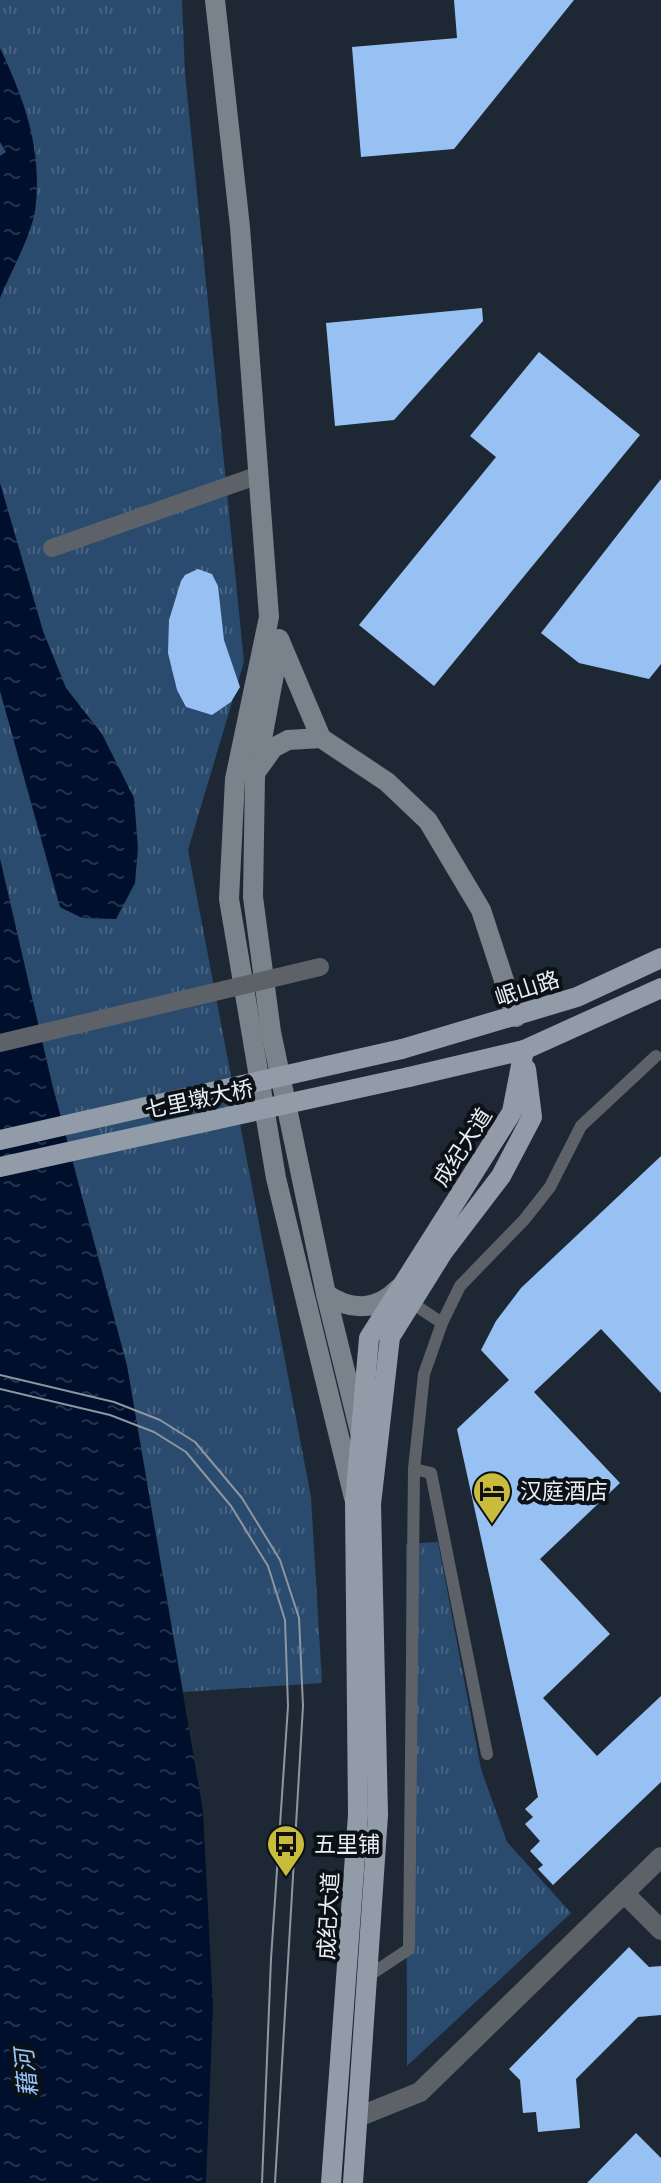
<svg xmlns="http://www.w3.org/2000/svg" width="661" height="2183" font-family="Manrope,'Noto Sans SC',sans-serif">
<style>
.grass{fill:url(#grass-tufts)}
.water{fill:url(#water-ripples)}
.building{fill:#98c1f3}
.lines{fill:none;stroke-linecap:round;stroke-linejoin:round}
.service{stroke:#5d6268;stroke-width:12}
.pedestrian{stroke:#5d6268;stroke-width:18}
.minor{stroke:#5d6268;stroke-width:20}
.secondary{stroke:#7a828c;stroke-width:20}
.primary{stroke:#919ca8;stroke-width:20}
.tram{stroke:#8e97a0;stroke-width:2}
.pedestrian-bridge{stroke:#5d6268;stroke-width:18}
.primary-bridge{stroke:#919ca8;stroke-width:20}
.labels{text-anchor:middle;dominant-baseline:central;stroke-width:8;stroke-linejoin:round;paint-order:stroke}
.street-label{font-size:22px;fill:#e8eff7;stroke:#0c1116}
.poi-label{font-size:22px;fill:#e8eff7;stroke:#0c1116;text-anchor:start}
.water-label{font-size:24px;font-style:italic;fill:#96c4fa;stroke:#0c1116}
</style>
<defs>
<pattern id="grass-tufts" width="24" height="20" patternUnits="userSpaceOnUse" patternTransform="scale(2)"><rect width="24" height="20" fill="#2a4a6e"/><path d="M3 7l-1-3M5 7V3M7 7l1-3M15 17l-1-3M17 17v-4M19 17l1-3" fill="none" stroke="#496483"/></pattern>
<pattern id="water-ripples" width="26" height="14" patternUnits="userSpaceOnUse" patternTransform="scale(2)"><rect width="26" height="14" fill="#000f2c"/><path d="M2 4q2-2 4 0t4 0M15 11q2-2 4 0t4 0" fill="none" stroke="#25324b"/></pattern>
</defs>
<rect width="100%" height="100%" fill="#1e2834"/>
<!-- grass -->
<g class="grass">
<polygon points="0,0 182,0 185,73 244,662 188,850 311,1497 322,1683 183,1692 127,1366 52,1084 0,859"/>
<polygon points="438,1542 481,1769 507,1842 571,1913 407,2066 406,1544"/>
</g>
<!-- water -->
<g class="water">
<path d="M0 48C25 101 43 151 35 211 30 239 11 271 0 298V156L6 152 0 142Z"/>
<polygon points="0,483 43,631 66,688 102,734 134,798 138,848 135,883 116,919 82,918 60,907 0,691"/>
<polygon points="0,859 52,1084 127,1366 203,1811 213,2007 206,2183 0,2183"/>
</g>
<!-- building -->
<g class="building">
<polygon points="454,0 574,0 454,149 361,157 352,47 457,38"/>
<polygon points="482,308 483,321 394,420 335,426 326,323"/>
<polygon points="539,352 640,435 434,686 359,625 496,457 470,436"/>
<polygon points="661,479 661,664 649,679 579,663 541,633"/>
<polygon points="198,569 212,574 218,586 224,640 240,687 231,702 212,715 186,707 177,690 168,653 169,620 181,581 185,575"/>
<polygon points="661,1156 661,1393 601,1329 534,1392 620,1483 540,1559 610,1634 543,1698 597,1756 661,1696 661,1782 553,1885 538,1869 543,1865 530,1851 540,1841 525,1824 533,1817 525,1809 538,1797 457,1429 509,1380 481,1350 496,1321 521,1288"/>
<polygon points="629,1947 649,1967 661,1966 661,2015 638,2017 576,2079 580,2128 538,2132 536,2112 523,2113 520,2080 509,2069"/>
<polygon points="636,2133 661,2158 661,2183 587,2183"/>
</g>
<g class="lines">
<!-- service -->
<g class="service">
<polyline points="412,1303 442,1323"/>
<polyline points="414,1469 431,1473 487,1754"/>
<polyline points="370,1975 409,1949 414,1469 424,1374 442,1323 460,1286 524,1220 550,1187 581,1126 656,1056"/>
</g>
<!-- pedestrian -->
<polyline class="pedestrian" points="52,548 259,475"/>
<!-- minor -->
<g class="minor">
<polyline points="624,1893 661,1930"/>
<polyline points="358,2117 420,2092 661,1857"/>
</g>
<!-- secondary -->
<g class="secondary">
<polyline points="215,0 240,227 269,617 235,779 229,899 276,1178 354,1498"/>
<polyline points="279,639 321,738"/>
<polyline points="280,642 255,777 253,897 271,1032 326,1294 360,1432"/>
<polyline points="258,769 273,748 288,740 321,738 387,782 428,821 481,910 516,1017"/>
<path d="M326 1294C350 1311 377 1311 398 1289"/>
</g>
<!-- primary -->
<g class="primary">
<polyline points="402,1049 577,997 661,958"/>
<polyline points="409,1077 524,1050 661,988"/>
<polyline points="331,2183 358,1815 355,1502 369,1338 512,1112 524,1050"/>
<polyline points="353,2183 378,1815 371,1504 390,1337 443,1252 501,1176 532,1117 526,1069"/>
</g>
<!-- tram -->
<g class="tram">
<polyline points="0,1375 114,1402 160,1420 195,1442 242,1498 280,1560 299,1618 303,1706 275,2183"/>
<polyline points="0,1389 110,1415 154,1432 186,1452 231,1506 268,1566 285,1620 288,1706 271,1959 262,2183"/>
</g>
<!-- pedestrian-bridge -->
<polyline class="pedestrian-bridge" points="0,1043 320,967"/>
<!-- primary-bridge -->
<g class="primary-bridge">
<polyline points="0,1140 402,1049"/>
<polyline points="0,1167 409,1077"/>
</g>
</g>
<!-- icons -->
<defs>
<symbol id="hotel-pin" viewBox="-11 -11 22 30"><path d="M0 17L-7.5 6A9.5 9.5 0 1 1 7.5 6Z" fill="#c9bb3b" stroke="#0c1116"/><path d="M-6-4.5h1.5V1H6V5H4.5V3h-9V5H-6ZM-4 0a1.8 1.8 0 1 1 3.6 0ZM.5 0V-2.5h3Q6-2.5 6 0Z" fill="#111"/></symbol>
<symbol id="bus-pin" viewBox="-11 -11 22 30"><path d="M0 17L-7.5 6A9.5 9.5 0 1 1 7.5 6Z" fill="#c9bb3b" stroke="#0c1116"/><path d="M-5-6H5V4H4V6H2V4H-2V6H-4V4H-5ZM-3.5-4V0h7V-4ZM-3.5 1.2v1.5H-2V1.2ZM2 1.2v1.5H3.5V1.2Z" fill="#111"/></symbol>
</defs>
<g fill-rule="evenodd">
<use href="#hotel-pin" x="470" y="1469" width="44" height="60"/>
<use href="#bus-pin" x="264" y="1822" width="44" height="60"/>
</g>
<g class="labels">
<!-- street labels -->
<g class="street-label">
<text transform="translate(527 988) rotate(-18)">岷山路</text>
<text transform="translate(199 1099) rotate(-12)">七里墩大桥</text>
<text transform="translate(462 1147) rotate(-57)">成纪大道</text>
<text transform="translate(328 1916) rotate(-87)">成纪大道</text>
</g>
<!-- poi labels -->
<g class="poi-label">
<text x="520" y="1491">汉庭酒店</text>
<text x="314" y="1844">五里铺</text>
</g>
<!-- water labels -->
<g class="water-label">
<text transform="translate(25 2073) rotate(-96)">藉河</text>
</g>
</g>
</svg>
